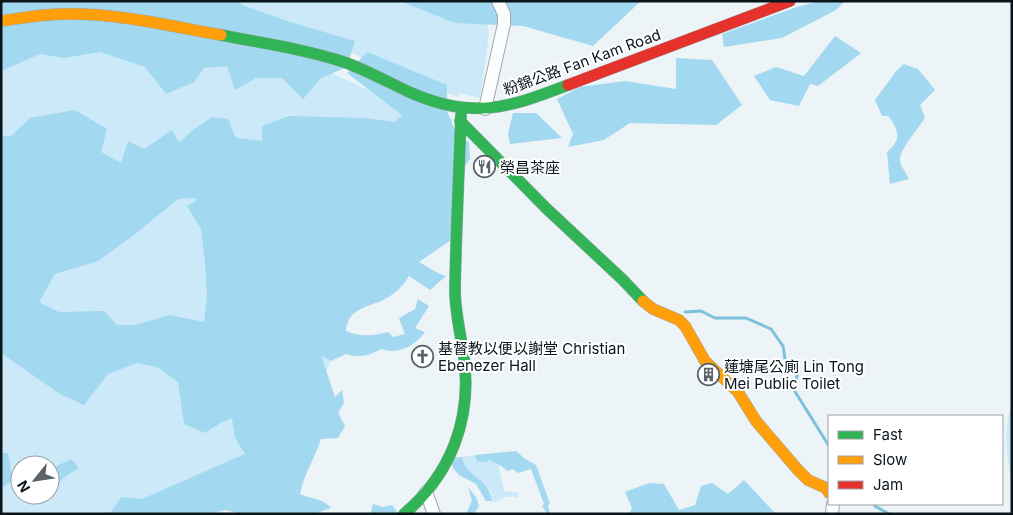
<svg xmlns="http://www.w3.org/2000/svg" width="1013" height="515" font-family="Inter,'Noto Sans TC',sans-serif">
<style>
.green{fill:#cbe9f8;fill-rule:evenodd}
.forest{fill:#a2d8f0;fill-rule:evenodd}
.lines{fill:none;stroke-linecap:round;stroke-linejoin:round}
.stream{stroke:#7dc0de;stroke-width:3}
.street-casing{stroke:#a0a9ad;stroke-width:14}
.fast-casing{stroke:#a0a9ad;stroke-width:12}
.slow-casing{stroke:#a0a9ad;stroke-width:12}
.jam-casing{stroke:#a0a9ad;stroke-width:12}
.street{stroke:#fcfdfe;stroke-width:12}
.fast{stroke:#30b455;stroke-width:11}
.slow{stroke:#ff9f0a;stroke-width:11}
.jam{stroke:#e5322d;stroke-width:11}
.labels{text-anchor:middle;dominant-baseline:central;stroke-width:4;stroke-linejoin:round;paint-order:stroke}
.street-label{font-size:15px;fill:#0a151b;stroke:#fff}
.poi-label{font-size:15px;fill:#0a151b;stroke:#fff;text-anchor:start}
</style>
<rect width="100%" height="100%" fill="#ecf4f7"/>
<!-- green -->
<g class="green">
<polygon points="90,1 449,1 487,15 489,35 480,98 460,93 458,97 408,79 328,42"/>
<path d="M1 32 320 68 398 103 433 117 453 119 363 295 346 322 280 486 215 514H1ZM20 465H50V495H20Z"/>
<path d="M1012 403V489C1008 460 1002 431 1012 403Z"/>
<path d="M496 453 504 491 518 493V498C509 496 504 496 496 502L492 501 491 491 468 470 463 465 462 457Z"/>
</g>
<!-- forest -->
<g class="forest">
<polygon points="1,1 239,1 242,5 290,22 355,41 347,67 321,78 303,99 282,78 256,78 235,90 227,66 204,68 194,82 166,94 145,67 100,52 64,58 40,54 1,71"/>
<polygon points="400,1 641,1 593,46 523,26 455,23"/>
<polygon points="820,1 845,1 836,10 782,38 724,47 722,34 797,7"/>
<polygon points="835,36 861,53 818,86 810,84 799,106 770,100 754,76 776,67 804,76"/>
<path d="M367 52 447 85V111L458 137 469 142 470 159 459 174 451 240 419 262 438 273 446 276 430 290 409 276C403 286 397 292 387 298 370 308 348 306 346 331 361 337 373 336 388 332L393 337 405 334 399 318 415 309 418 299 429 306 415 328 425 332C415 346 398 355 382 349 369 355 360 359 346 354L331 361 321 355 335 397 342 390 344 403 338 413 345 426 338 438 321 439C315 458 304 474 300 494 312 499 322 498 331 508L314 514H242L225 510 206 514H110L121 497 142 499 245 454 235 438 232 418 222 422 205 433 184 424 178 382 157 367 137 363 108 374 84 405 60 394 1 353V136H11L30 118 75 110 107 129 101 152 121 163 128 141 144 149 172 130 179 143 193 130 212 117 228 119 236 138 262 141V126L289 116 364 118 395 122 402 115 347 73ZM195 198 196 201 187 206 201 229 205 262 207 297 204 322 170 315 135 325H117L104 311 59 312 39 302 55 274 98 261 134 235 178 199Z"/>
<polygon points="676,58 712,60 742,105 716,125 630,123 604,140 568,147 573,134 557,99 580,87 625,81 676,89"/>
<path d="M904 64 918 69 935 90 920 105 925 117C920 128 898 150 900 161 901 167 907 174 909 179L890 184 887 152C902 140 899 130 888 116H882L875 100 897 70Z"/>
<polygon points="513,113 536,113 562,138 510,144 508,134"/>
<path d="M516 451 524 458 536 465 550 504 548 505 550 514H547L542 506 544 504 531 469 518 473 513 469 507 471C502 465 496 464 490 460L486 462 477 461 475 455Z"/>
<polygon points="1,453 8,453 13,481 1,488"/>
<path d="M462 457C466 478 489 477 492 501H486L476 484 459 475 453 468 450 458Z"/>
<polygon points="71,459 79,468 67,475 57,484 50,478 50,473 57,466"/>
<polygon points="744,480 776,514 629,514 632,508 625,492 649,483 664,484 679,510 695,505 701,486 712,483 728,494"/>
<polygon points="468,487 476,497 479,506 474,514 466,514 472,501"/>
<polygon points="373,504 383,507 392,505 397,512 416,514 370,514"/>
</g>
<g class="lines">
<!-- stream -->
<g class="stream">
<polyline points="685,312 701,311 715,318 746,318 771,329 783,346 785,359 798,371 794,390 829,446"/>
<polyline points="875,504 875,506 889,514"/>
</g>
<defs>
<g id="street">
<polyline points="485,109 504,24 504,14 498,1"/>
<polyline points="426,492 434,514"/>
<polyline points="832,514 833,504"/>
</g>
<g id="fast">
<path d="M221 35C262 43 304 49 344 62 366 70 386 81 407 91 470 120 506 109 568 85"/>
<polyline points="460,121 547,209 622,279 643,301"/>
<path d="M404 514C451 474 472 419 464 358 461 335 455 313 455 290 456 232 459 173 461 115"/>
</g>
<g id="slow">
<path d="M1 21C22 18 44 14 66 14 118 13 170 26 221 35"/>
<polyline points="643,301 653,309 679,320 685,326 705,361 738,392 756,421 798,470 808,480 826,488 829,493"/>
</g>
<polyline id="jam" points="568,85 790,1"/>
</defs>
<!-- street casing -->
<use href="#street" class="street-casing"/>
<!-- fast casing -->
<use href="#fast" class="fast-casing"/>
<!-- slow casing -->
<use href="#slow" class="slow-casing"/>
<!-- jam casing -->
<use href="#jam" class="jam-casing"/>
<!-- street -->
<use href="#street" class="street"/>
<!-- fast -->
<use href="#fast" class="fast"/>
<!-- slow -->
<use href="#slow" class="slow"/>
<!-- jam -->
<use href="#jam" class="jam"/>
</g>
<!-- icons -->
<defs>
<symbol id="restaurant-ring" viewBox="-11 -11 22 22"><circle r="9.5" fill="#fff" stroke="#596368" stroke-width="1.5"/><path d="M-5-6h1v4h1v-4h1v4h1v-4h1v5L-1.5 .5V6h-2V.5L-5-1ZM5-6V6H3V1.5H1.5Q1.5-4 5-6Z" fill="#596368"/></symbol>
<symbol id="church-ring" viewBox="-11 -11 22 22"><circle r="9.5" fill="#fff" stroke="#596368" stroke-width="1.5"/><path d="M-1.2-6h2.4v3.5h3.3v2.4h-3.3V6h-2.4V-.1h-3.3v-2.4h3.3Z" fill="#596368"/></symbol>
<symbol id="building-ring" viewBox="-11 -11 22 22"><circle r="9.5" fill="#fff" stroke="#596368" stroke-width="1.5"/><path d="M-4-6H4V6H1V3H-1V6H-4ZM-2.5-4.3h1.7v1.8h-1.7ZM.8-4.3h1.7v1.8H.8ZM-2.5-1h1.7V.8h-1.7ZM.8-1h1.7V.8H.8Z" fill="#596368"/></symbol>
</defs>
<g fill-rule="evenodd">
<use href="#restaurant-ring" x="472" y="154" width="25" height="25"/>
<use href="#church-ring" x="410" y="344" width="25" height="25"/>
<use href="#building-ring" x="696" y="362" width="25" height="25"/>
</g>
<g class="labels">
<!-- street labels -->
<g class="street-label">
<text transform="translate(582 62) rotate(-20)">粉錦公路 Fan Kam Road</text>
</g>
<!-- poi labels -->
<g class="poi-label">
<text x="500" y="167">榮昌茶座</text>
<text x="438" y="348">基督教以便以謝堂 Christian<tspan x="438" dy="17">Ebenezer Hall</tspan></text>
<text x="724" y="366">蓮塘尾公廁 Lin Tong<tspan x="724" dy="17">Mei Public Toilet</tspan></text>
</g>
</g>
<!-- border -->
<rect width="1013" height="515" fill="none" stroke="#0a151b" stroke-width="5"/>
<!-- legend -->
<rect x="828" y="415" width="175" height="90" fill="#ffffff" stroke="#9da1a4"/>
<rect x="838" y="431" width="25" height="8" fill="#30b455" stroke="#9da1a4"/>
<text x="873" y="440" font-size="15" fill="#0a151b">Fast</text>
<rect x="838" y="456" width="25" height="8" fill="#ff9f0a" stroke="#9da1a4"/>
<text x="873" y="465" font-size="15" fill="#0a151b">Slow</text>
<rect x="838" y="481" width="25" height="8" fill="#e5322d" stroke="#9da1a4"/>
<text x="873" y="490" font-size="15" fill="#0a151b">Jam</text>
<!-- north arrow -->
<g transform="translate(35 480) rotate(240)"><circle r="24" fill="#ffffff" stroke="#9da1a4"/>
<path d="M0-4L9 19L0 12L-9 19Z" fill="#596368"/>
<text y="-8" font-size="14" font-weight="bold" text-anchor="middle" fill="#0a151b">N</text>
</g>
</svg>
